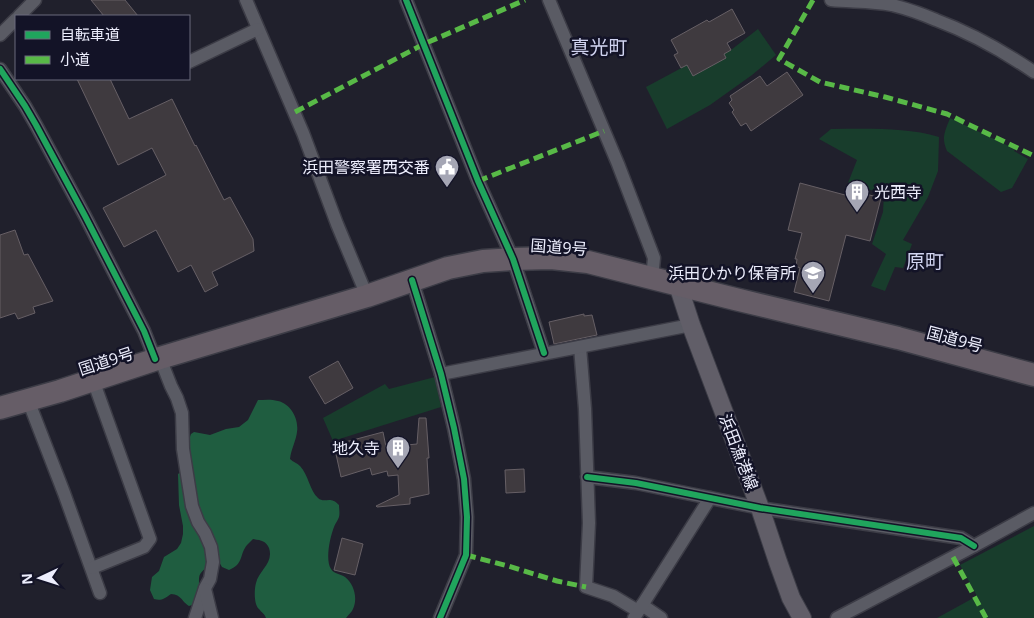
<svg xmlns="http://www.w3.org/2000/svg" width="1034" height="618" font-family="'Open Sans','Noto Sans JP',sans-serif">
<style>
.green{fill:#183d2c}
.forest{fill:#1f5d40}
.building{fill:#3f3a3f;stroke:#665f65}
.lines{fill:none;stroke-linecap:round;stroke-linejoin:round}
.street-casing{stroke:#3c3c46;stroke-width:15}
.secondary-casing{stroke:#3c3c46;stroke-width:20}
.highway-casing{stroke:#3c3c46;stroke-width:25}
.street{stroke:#5a5b64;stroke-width:12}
.secondary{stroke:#615e68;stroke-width:18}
.highway{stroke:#665d67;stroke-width:22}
.quiet{stroke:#58b947;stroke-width:5;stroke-dasharray:10 5;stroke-linecap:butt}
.cycleway-casing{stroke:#131327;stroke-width:9}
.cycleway{stroke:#20a55d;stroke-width:6}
.labels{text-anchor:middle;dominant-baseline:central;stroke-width:5;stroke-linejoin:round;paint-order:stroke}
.poi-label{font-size:16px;fill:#edeefd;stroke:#131327;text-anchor:end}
.street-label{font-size:16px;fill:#edeefd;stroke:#131327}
.quarter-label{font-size:19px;fill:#d1d4f1;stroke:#131327}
</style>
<rect width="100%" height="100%" fill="#20202c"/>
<!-- green -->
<g class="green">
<polygon points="758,29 776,55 752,75 710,105 667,129 646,87 687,65 693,76 726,58 724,54 731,50"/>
<path d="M950 118 1015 149 1014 151 1028 159 1012 188 1001 192 947 151C941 137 945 132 950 118Z"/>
<path d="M831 129C867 129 905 127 939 137L938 171 928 197 903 240 912 244 903 268 895 267 885 291 871 286 886 254 872 244 883 212 884 194 848 183 857 160 819 139Z"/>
<polygon points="435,377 441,407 333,441 323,418 385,384 389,389"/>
<polygon points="1034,526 1034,618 937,618 977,596 960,565"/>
</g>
<!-- forest -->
<g class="forest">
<path d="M258 400C264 400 271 399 278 401 291 404 299 419 297 432 296 441 291 449 290 459 293 462 297 463 300 466 308 474 310 491 318 498 325 504 330 495 339 505 339 508 340 513 339 517 338 520 335 524 334 527 330 537 325 560 331 569 334 574 341 574 345 577 354 584 358 598 353 609 352 612 348 615 346 618H266C264 613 262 613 259 609 254 605 254 590 256 583 259 570 274 563 269 548 266 541 261 540 253 539 251 541 249 543 247 545 239 555 244 564 229 570L222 567 218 560 203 524 193 479 188 442 191 434 194 432 210 435 226 429 239 427 248 420Z"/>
<path d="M181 472 204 540 208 566C198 575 199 574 199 587 199 593 196 599 195 604L189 606C181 601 182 595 171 594 164 599 161 601 154 599L150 590 152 577 159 571 164 557 177 549 181 543 183 534V526L179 505 178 474Z"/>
</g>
<!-- building -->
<g class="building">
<polygon points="91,0 125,0 138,16 104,16"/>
<polygon points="732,9 745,33 727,43 731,50 724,54 726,58 693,76 687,65 681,68 674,55 678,53 671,40 707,20 709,22"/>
<polygon points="787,72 803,95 751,131 746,123 741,126 732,112 734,110 729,103 732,100 730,96 760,76 767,86"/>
<polygon points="77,79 110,79 129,119 172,99 195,146 196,145 224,200 230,197 253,239 254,251 212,272 218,285 205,292 191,265 178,272 156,230 124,247 103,208 166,175 152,148 118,165"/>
<polygon points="800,183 845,195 847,189 881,198 870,241 846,235 829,301 794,292 800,268 796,266 797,259 795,259 802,233 788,230"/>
<polygon points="15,230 24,255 28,254 53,301 33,307 35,313 18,319 15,313 0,318 0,235"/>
<polygon points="584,314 584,316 592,315 597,335 554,344 549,322"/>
<polygon points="338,361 353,388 325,404 309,377"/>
<polygon points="419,418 426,418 429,458 427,458 429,494 410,498 410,504 377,507 376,506 399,495 398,475 388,476 387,471 372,475 370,468 341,477 334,445 383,432 386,447 417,444"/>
<polygon points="524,469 525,492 506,493 505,470"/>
<polygon points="342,538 363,544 355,575 334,570"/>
</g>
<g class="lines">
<defs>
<g id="street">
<polyline points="246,0 303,133 337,224 367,296"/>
<polyline points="406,0 478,181 513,259 544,353"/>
<polyline points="549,0 618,164 654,258 652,278"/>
<path d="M831 0C851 2 872 1 892 5 908 9 922 14 936 20 971 33 1003 51 1034 72"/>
<polyline points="19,16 35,0"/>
<polyline points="0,35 16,19"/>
<polyline points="189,62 258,29"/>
<polyline points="0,69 25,106 36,125 85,216 144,331 155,359"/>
<polyline points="412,280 441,374 454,428 464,479 467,517 466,555 440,618"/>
<polyline points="580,347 585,409 589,523 586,587 613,596 638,611"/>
<polyline points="160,358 171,386 177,398 182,413 183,449 192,506 198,522 205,533 211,547 213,562 210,579 205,588 195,618"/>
<polyline points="441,374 691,325"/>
<polyline points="28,400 64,493 100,593"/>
<polyline points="587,477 636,483 760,508 961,538 974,546"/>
<polyline points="92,568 144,547 150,539 93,380"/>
<polyline points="205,589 212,618"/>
<polyline points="642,605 661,618"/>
<polyline points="634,618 710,498"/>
<polyline points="837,618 974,546 1034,513"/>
</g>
<polyline id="secondary" points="678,285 691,325 760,508 778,562 791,598 802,618"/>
<polyline id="highway" points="0,408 60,391 160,358 367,296 448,268 483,261 513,259 551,258 588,262 735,299 898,338 1034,375"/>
</defs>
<!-- street casing -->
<use href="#street" class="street-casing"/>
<!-- secondary casing -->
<use href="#secondary" class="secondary-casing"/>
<!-- highway casing -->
<use href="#highway" class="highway-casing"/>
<!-- street -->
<use href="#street" class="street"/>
<!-- secondary -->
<use href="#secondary" class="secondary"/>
<!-- highway -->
<use href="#highway" class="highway"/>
<!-- quiet -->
<g class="quiet">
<polyline points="813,0 779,59 820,82 885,97 947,114 1034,156"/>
<polyline points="295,112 424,44 525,0"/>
<polyline points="478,181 604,131"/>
<polyline points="466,555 508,566 557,581 586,587"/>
<polyline points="953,557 986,618"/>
</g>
<defs>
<g id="cycleway">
<polyline points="406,0 478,181 513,259 544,353"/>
<polyline points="0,69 25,106 36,125 85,216 144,331 155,359"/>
<polyline points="412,280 441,374 454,428 464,479 467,517 466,555 440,618"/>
<polyline points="587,477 636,483 760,508 961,538 974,546"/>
</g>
</defs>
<!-- cycleway casing -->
<use href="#cycleway" class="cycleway-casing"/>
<!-- cycleway -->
<use href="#cycleway" class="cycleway"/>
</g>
<!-- icons -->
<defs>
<symbol id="civic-pin" viewBox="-11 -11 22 30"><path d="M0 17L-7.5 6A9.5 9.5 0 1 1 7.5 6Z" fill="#a5a6b4" stroke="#131327"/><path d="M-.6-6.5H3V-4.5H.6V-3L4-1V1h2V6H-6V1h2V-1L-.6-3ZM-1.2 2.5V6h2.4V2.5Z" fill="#fff"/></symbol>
<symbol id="building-pin" viewBox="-11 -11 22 30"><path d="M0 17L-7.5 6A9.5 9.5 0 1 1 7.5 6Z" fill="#a5a6b4" stroke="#131327"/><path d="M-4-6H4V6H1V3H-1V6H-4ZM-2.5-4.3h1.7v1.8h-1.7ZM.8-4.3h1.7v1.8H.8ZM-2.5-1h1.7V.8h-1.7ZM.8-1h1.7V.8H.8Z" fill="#fff"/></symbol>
<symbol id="school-pin" viewBox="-11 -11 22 30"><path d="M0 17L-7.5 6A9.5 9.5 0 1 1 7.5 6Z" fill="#a5a6b4" stroke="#131327"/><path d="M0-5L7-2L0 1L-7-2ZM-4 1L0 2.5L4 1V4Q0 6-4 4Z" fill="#fff"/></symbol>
</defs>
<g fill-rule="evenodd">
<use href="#civic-pin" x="433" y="153" width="28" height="38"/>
<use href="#building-pin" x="843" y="178" width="28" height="38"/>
<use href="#school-pin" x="799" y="259" width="28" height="38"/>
<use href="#building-pin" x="384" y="434" width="28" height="38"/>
</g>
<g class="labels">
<!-- poi labels -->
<g class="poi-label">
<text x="430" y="167">浜田警察署西交番</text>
<text x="874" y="192" text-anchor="start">光西寺</text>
<text x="796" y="273">浜田ひかり保育所</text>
<text x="380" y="448">地久寺</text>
</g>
<!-- street labels -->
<g class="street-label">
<text transform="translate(559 247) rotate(4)">国道9号</text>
<text transform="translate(955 339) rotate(15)">国道9号</text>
<text transform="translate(106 361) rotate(-18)">国道9号</text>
<text transform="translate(739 452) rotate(69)">浜田漁港線</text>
</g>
<!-- quarter labels -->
<g class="quarter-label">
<text x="599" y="47">真光町</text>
<text x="925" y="261">原町</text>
</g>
</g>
<!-- legend -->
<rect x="15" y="15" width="175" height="65" fill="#131327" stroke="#6a6b7d"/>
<rect x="25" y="31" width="25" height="8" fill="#20a55d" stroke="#6a6b7d"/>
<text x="60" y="40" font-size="15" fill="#edeefd">自転車道</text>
<rect x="25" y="56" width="25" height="8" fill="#58b947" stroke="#6a6b7d"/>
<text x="60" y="65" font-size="15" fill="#edeefd">小道</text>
<!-- north arrow -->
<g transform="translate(40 578) rotate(266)" stroke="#131327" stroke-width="4" paint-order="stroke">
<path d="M0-4L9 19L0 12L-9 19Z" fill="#edeefd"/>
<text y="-8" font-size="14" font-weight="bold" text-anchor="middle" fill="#edeefd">N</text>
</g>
</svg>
